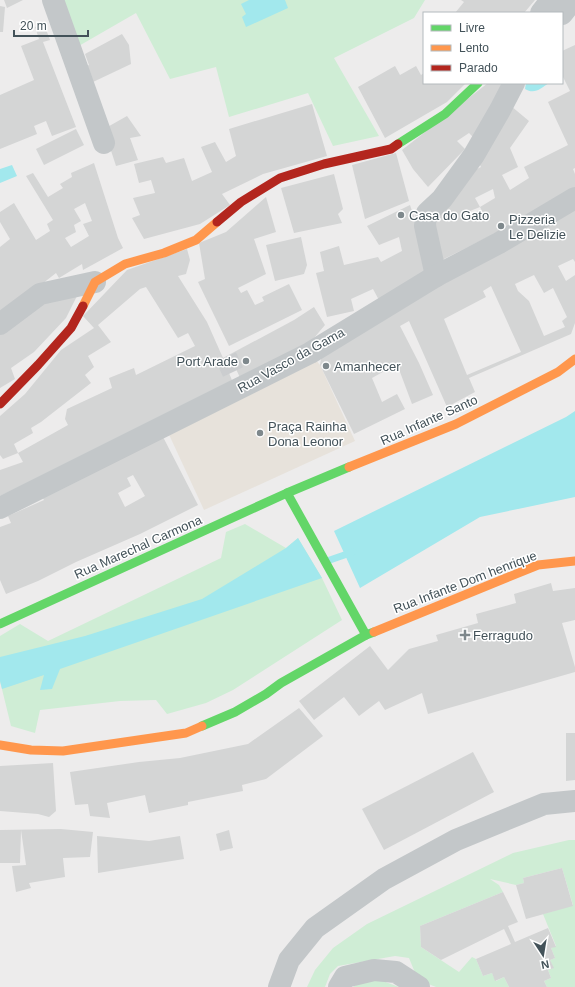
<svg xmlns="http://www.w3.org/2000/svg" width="575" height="987" font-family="Helvetica,sans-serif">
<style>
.commercial{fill:#e7e2db}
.green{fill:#cfedd5}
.water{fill:#a2e8ed}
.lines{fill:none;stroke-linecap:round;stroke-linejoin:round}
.stream{stroke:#a2e8ed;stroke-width:7}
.building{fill:#d4d5d5;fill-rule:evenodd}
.street-tunnel{stroke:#cbcdcf;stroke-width:22;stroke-dasharray:22 11;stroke-linecap:butt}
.street{stroke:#c3c7c9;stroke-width:22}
.fast{stroke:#63d668;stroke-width:9}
.slow{stroke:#ff974d;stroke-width:9}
.jam{stroke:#b3261e;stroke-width:9}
.poi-dot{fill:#7e888c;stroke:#fff;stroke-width:1.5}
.labels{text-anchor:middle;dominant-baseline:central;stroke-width:3;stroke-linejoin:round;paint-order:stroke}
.poi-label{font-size:13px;fill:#435259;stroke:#fff;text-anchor:start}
.street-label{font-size:13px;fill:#435259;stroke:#fff}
</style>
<rect width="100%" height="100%" fill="#edecec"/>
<!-- commercial -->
<polygon class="commercial" points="310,353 320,365 355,441 204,510 165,426"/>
<!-- green -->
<g class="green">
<polygon points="63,0 425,0 414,18 334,58 379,136 333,146 308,93 229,117 216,67 170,79 136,13 77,47"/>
<polygon points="245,524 286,548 298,538 322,578 342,620 233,690 206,703 167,714 156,700 120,701 40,710 35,733 11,726 0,681 0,636 20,624 48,641 221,558 226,532"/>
<polygon points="569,840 575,840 575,987 547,987 544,981 551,978 548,970 553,968 550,960 555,958 551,948 556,946 543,914 573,905 562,868 523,878 524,883 516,885 490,879 499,885 503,892 420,926 421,947 459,972 472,957 476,959 483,976 492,973 496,981 504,977 509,987 436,987 418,980 409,958 395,956 338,966 330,974 325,987 307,987 315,970 333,948 367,924 513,853"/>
<polygon points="380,980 399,987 353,987 361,982"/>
</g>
<!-- water -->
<g class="water">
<polygon points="249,0 285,0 288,8 246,27 242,17 246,14 241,4"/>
<path d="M526 83H549C541 88 535 95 525 89Z"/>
<polygon points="12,165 17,176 0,183 0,169"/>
<polygon points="575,411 575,497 480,517 360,588 334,531 566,417"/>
<polygon points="298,538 322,578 60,669 52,689 40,690 44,675 2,689 0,681 0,657 85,636 202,599 286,548"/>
</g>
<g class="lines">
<!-- stream -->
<polyline class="stream" points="327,561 353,552"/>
</g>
<!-- building -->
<g class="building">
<polygon points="4,0 23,0 7,8"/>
<polygon points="461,0 535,0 524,13 455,13 464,2"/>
<polygon points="0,6 5,7 3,32 0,32"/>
<polygon points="44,24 50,40 43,42 76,127 52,136 46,121 34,126 37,134 0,149 0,95 34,80 21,46 39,39 35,27"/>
<polygon points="122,34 129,45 131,64 93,82 85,67 89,65 85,54"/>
<path d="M575 45V168L573 169 575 174V191L494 234 440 261 431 242 442 205 463 176 481 167 477 159 511 106 529 121 510 148 518 167 502 175 510 190 529 178 524 167 568 145 548 102 570 91 562 75V51ZM493 189 495 198 480 207 484 215 475 219 470 211 480 207 475 198Z"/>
<polygon points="395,66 400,75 416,66 421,75 424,73 424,83 466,83 447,102 385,138 358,87"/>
<polygon points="488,83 505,83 475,139 469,133 457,141 465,149 428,187 413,169 402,150"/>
<polygon points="312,104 327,156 263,174 222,194 230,205 200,224 144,239 132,218 140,215 133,198 155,193 151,180 139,183 134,164 163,157 166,163 184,158 192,181 212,172 201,147 215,142 226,162 236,156 229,129"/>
<polygon points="127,116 141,136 130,138 138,160 116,166 104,129"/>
<polygon points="76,129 84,145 44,165 36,149"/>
<polygon points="396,153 409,201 365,219 352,165"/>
<path d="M94 163 118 238 123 248 83 270 82 264 59 278 56 273 0 317V247L10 239 0 222V212L14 203 36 240 50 231 47 224 53 220 26 176 33 173 48 197 63 188 60 184 72 177 71 173ZM85 203 92 221 83 224 89 236 71 247 65 238 76 232 74 225 81 221 74 209Z"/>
<polygon points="334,174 343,209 338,214 342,223 294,233 281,188"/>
<polygon points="266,197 276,232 254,239 266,274 238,288 241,293 247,290 255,305 264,301 262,297 289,284 302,310 229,346 198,282 205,279 199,243 226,232"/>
<polygon points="410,205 420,235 428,271 380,302 373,289 351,299 354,311 327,317 316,273 324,271 320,252 339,246 344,265 378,257 381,262 402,251 399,237 379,245 367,226"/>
<path d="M575 207V262L573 259 558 266 566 281 575 275V323L571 334 469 378 475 392 447 407 409 321 400 326 419 363 433 395 412 404 397 364 372 378 382 402 397 394 405 409 354 434 320 365 322 353ZM534 275 544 293 553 288 567 317 562 321 565 327 544 336 529 301 518 291 515 284ZM491 286 521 352 467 375 444 319 486 297 483 291Z"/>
<polygon points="301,237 307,265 304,274 275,281 266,245"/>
<polygon points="187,249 190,260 186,274 178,276 207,322 223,358 294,320 314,307 325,325 308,345 242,382 236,369 229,373 234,385 0,496 0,470 23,462 18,453 68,425 65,419 67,409 112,388 109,378 134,368 136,375 195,346 188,333 178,338 146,287 140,289 98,325 111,342 88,356 94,367 85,375 91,383 41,422 31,428 33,433 14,444 18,453 3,459 0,455 0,416 25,394 61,350 94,328 83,316 127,270"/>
<polygon points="80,290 66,318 34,352 11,368 15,379 0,388 0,330 47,296"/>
<path d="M162 435 198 505 140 534 76 562 38 581 6 594 0 580V527L11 523 8 516 44 500 41 495ZM133 475 145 496 125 507 118 493 131 486 127 478Z"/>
<polygon points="551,583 553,591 575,588 575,620 562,623 575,667 575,672 428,714 422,693 385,710 379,701 359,716 344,697 314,720 299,701 370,646 388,670 409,649 438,641 436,635 478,623 476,614 516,603 514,594"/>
<polygon points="299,708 323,736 266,779 242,785 243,791 188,802 188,805 149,813 145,795 107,803 110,818 90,816 88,804 75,805 70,772 139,762 180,758 248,744"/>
<polygon points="566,733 575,733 575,780 566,781"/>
<polygon points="473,752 494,792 384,850 362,809"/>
<polygon points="53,763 56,811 49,817 38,814 0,811 0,766"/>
<polygon points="61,829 93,832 90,857 63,858 65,877 29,883 31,888 16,892 12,866 26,865 21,830 20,863 0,863 0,830"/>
<polygon points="229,830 233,848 220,851 216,834"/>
<polygon points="97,836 149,841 180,836 184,859 98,873"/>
<polygon points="562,868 573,906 526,919 516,885 524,883 523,878"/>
<polygon points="503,892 518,922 508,926 515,942 548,928 556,947 551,948 555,958 550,960 554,968 548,970 551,978 544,981 547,987 509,987 504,977 495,981 492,973 483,976 476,959 511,944 504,929 441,960 421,947 420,926"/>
</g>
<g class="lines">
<!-- street-tunnel -->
<polyline class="street-tunnel" points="226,357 233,372"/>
<!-- street -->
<g class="street">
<polyline points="53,0 104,143"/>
<polyline points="541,13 551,0"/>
<polyline points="562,14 573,0"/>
<polyline points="436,276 425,226 427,213 442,199 474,155 500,110 514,83"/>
<polyline points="0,324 40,294 95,282"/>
<polyline points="0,508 310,353 436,276 499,243 575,198"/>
<polyline points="279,987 289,960 315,928 384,879 456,840 544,804 575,801"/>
<polyline points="339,987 345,977 374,970 396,972 419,987"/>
</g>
<!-- fast -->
<g class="fast">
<polyline points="398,144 445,114 478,83"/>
<polyline points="287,493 366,635"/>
<polyline points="0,624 287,493 349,467"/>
<polyline points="202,726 235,712 266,694 281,683 366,635 374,632"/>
</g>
<!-- slow -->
<g class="slow">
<polyline points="83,306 95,282 125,264 164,253 196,240 217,222"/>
<polyline points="349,467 456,424 558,372 575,359"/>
<polyline points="374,632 538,565 575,561"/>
<polyline points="0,745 31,750 63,751 186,733 202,726"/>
</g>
<!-- jam -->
<g class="jam">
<polyline points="217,222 241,202 280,178 324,164 391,149 398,144"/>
<polyline points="0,404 38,365 71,328 83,306"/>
</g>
</g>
<!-- markers -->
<g class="poi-dot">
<circle cx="401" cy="215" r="4"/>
<circle cx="501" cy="226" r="4"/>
<circle cx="246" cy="361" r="4"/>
<circle cx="326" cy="366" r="4"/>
<circle cx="260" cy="433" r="4"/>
<path d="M463 629h4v4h4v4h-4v4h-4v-4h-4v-4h4z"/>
</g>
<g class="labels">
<!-- poi labels -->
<g class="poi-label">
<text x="409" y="215">Casa do Gato</text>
<text x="509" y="219">Pizzeria<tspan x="509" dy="15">Le Delizie</tspan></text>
<text x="238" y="361" text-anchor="end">Port Arade</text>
<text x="334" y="366">Amanhecer</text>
<text x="268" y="426">Praça Rainha<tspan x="268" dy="15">Dona Leonor</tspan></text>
<text x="473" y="635">Ferragudo</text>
</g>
<!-- street labels -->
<g class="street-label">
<text transform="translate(291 360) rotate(-29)">Rua Vasco da Gama</text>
<text transform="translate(429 420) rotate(-24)">Rua Infante Santo</text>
<text transform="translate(138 547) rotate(-24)">Rua Marechal Carmona</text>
<text transform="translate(465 582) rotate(-21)">Rua Infante Dom henrique</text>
</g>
</g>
<!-- legend -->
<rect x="423" y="12" width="140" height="72" fill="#ffffff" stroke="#b4babd"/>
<rect x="431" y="25" width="20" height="6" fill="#63d668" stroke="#b4babd"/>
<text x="459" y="32" font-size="12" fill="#435259">Livre</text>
<rect x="431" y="45" width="20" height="6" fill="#ff974d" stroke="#b4babd"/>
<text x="459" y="52" font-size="12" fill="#435259">Lento</text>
<rect x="431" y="65" width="20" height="6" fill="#b3261e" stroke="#b4babd"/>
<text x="459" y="72" font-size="12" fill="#435259">Parado</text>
<!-- north arrow -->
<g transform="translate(543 955) rotate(168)" stroke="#ffffff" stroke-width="3" paint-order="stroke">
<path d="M0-3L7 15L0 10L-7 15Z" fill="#435259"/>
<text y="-6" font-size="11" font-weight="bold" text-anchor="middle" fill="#435259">N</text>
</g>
<!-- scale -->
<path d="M14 30v6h74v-6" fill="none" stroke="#435259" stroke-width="2"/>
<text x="20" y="30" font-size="12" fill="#435259" stroke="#ffffff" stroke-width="3" paint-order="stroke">20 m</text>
</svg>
